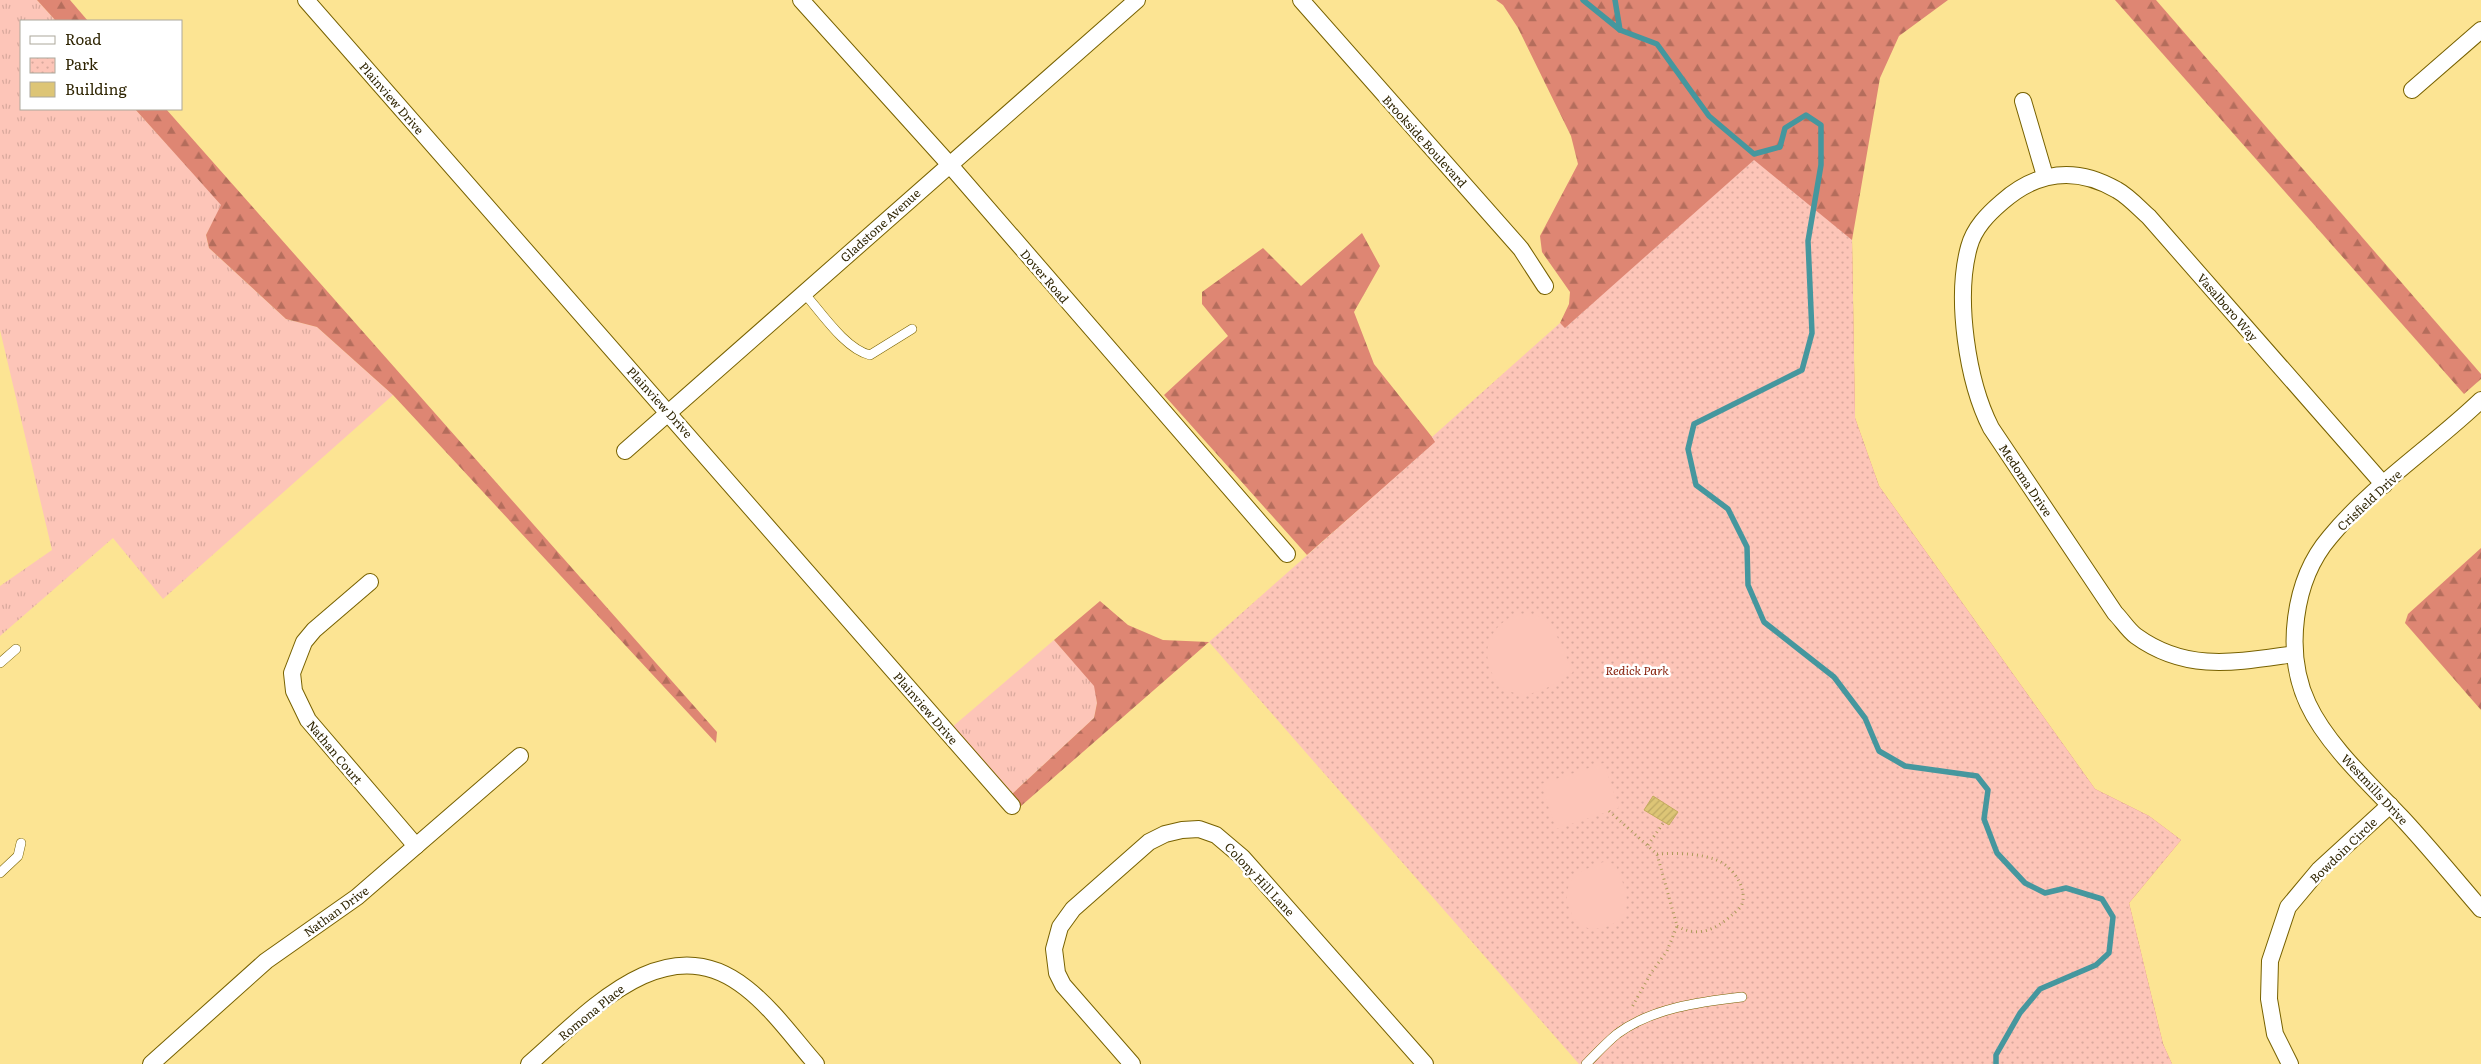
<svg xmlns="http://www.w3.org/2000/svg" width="2481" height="1064" font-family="Literata,serif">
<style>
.grass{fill:url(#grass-tufts)}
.forest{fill:url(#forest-firs)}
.park{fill:url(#park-dots)}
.pitch{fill:#fdc5b8}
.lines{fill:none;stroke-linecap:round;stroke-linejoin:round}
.stream{stroke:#45979e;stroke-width:5.5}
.building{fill:url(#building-hatch);stroke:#c4ac5d}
.service-casing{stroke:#776100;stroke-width:10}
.minor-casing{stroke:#776100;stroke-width:18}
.path{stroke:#ae9b5c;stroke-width:3;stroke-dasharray:1 4;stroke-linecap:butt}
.service{stroke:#fff;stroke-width:9}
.minor{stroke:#fff;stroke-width:16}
.labels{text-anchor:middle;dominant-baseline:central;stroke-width:5;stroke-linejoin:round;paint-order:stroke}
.street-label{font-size:12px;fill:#302604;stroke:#fff}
.park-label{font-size:12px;font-style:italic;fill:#841c06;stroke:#fff}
</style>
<defs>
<pattern id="grass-tufts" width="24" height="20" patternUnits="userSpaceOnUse" patternTransform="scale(1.25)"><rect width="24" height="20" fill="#fdc5b8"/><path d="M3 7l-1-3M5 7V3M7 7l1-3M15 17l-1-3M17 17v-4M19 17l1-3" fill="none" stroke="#d9a99d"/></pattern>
<pattern id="forest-firs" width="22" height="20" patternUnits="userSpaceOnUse" patternTransform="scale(1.25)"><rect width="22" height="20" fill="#de8673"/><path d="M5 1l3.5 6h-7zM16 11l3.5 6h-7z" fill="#b46d5c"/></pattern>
<pattern id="park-dots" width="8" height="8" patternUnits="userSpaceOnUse" patternTransform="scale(1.25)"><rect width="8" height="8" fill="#fdc5b8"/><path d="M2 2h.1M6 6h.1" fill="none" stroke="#d9a99d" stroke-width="1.8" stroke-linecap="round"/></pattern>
<pattern id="building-hatch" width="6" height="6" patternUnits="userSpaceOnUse" patternTransform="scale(1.25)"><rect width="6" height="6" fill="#ddc576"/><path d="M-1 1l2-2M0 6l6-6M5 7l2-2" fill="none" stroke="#bea964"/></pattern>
</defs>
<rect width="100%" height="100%" fill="#fce493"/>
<!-- grass -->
<g class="grass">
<polygon points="0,0 37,0 56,21 21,21 21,109 135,109 222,205 206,235 209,248 286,319 317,327 393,395 163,599 113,538 0,636 0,586 52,550 0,330"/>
<polygon points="1054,640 1095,686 1097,703 1094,718 1011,795 951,728"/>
</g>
<!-- forest -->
<g class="forest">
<polygon points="37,0 70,0 88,21 56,21"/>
<polygon points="1496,0 1948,0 1899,36 1880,78 1852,240 1855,418 1879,486 2095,789 2149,816 2181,840 2129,903 2163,1044 2172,1064 1560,323 1569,304 1570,292 1542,252 1540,236 1578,164 1571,136 1518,28 1503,5"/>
<polygon points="2115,0 2156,0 2481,374 2481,379 2464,394"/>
<polygon points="135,109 166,109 717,732 716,743 393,395 317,327 286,319 209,248 206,235 221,205"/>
<polygon points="1362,233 1380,266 1354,312 1374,364 1436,442 1307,555 1164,395 1228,336 1202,304 1202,292 1263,248 1301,286"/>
<polygon points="2481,548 2481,710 2405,623 2408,614"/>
<polygon points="1100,601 1128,625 1163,640 1209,642 1021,806 1011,795 1094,718 1097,703 1094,686 1054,640"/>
</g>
<!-- park -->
<polygon class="park" points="1754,160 1852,240 1855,418 1879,486 2095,789 2149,816 2181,840 2129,903 2163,1044 2172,1064 1579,1064 1209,642 1435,442 1432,437 1560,323 1565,328"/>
<!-- pitch -->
<g class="pitch">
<path d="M1518 614C1524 614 1532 613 1538 616 1557 626 1564 653 1573 672 1558 681 1542 694 1524 694 1494 695 1477 655 1494 632 1500 623 1508 618 1518 614Z"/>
<polygon points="1604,763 1619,808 1556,829 1541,784"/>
<path d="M1603 862 1615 864C1621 877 1631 898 1625 912 1623 918 1616 922 1611 925 1589 934 1574 927 1568 904 1565 896 1568 885 1573 878 1578 871 1594 866 1603 862Z"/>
</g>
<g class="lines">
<!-- stream -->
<g class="stream">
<polyline points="1583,0 1620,30 1657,44 1709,116 1754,154 1780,147 1785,128 1806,115 1821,125 1821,165 1808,241 1812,333 1802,370 1694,424 1688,449 1696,485 1728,509 1747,547 1748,585 1764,622 1834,677 1865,718 1879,751 1905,766 1977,776 1988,790 1984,819 1997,853 2025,883 2045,893 2066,888 2102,899 2113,917 2109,953 2096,965 2040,989 2020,1013 1996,1055 1996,1064"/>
<polyline points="1615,0 1620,30"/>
</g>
</g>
<!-- building -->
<polygon class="building" points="1653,796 1678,812 1669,825 1644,810"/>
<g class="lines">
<defs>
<g id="service">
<path d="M804 293C821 312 845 349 870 355L912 329"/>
<polyline points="0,663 16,649"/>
<polyline points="0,873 18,856 21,843"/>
<path d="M1586 1064C1596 1054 1606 1043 1617 1034 1652 1008 1699 1002 1742 997"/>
</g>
<g id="minor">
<polyline points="306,0 1012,806"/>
<polyline points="801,0 949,164 1287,554"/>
<polyline points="1301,0 1521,249 1545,286"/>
<polyline points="2412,90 2481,30"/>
<polyline points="2023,101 2045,176"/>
<path d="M2481 400C2432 447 2373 485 2330 537 2293 580 2284 653 2308 704 2327 745 2371 785 2402 818 2429 847 2455 879 2481 909"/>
<polyline points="625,451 1137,0"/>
<polyline points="370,582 314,630 304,642 292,673 294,691 308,720 416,846"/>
<path d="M2295 654C2237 662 2187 673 2136 636 2128 630 2122 620 2115 613L1991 428C1967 381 1955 298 1969 247 1974 228 1988 214 2002 202 2037 171 2076 166 2117 190 2128 196 2139 208 2149 217L2384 485"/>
<polyline points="151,1064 266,961 357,897 520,756"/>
<path d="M529 1064C587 1014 665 923 746 988 773 1009 794 1039 816 1064"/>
<polyline points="1132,1064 1063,985 1057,973 1054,949 1060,927 1073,909 1149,842 1165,834 1182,830 1199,829 1216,835 1242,857 1425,1064"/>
<polyline points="2290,1064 2275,1034 2269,999 2270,961 2288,907 2319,870 2390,805"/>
</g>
</defs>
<!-- service casing -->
<use href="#service" class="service-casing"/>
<!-- minor casing -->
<use href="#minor" class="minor-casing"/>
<!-- path -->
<g class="path">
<polyline points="1609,811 1657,854 1677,926 1667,951 1651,973 1631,1009"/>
<polyline points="1648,845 1664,822"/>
<path d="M1657 854C1676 853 1696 853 1714 859 1730 864 1748 886 1742 904 1741 908 1735 912 1732 915 1715 930 1698 938 1677 926"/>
</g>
<!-- service -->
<use href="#service" class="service"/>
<!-- minor -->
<use href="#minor" class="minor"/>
</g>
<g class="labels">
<!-- street labels -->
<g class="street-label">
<text transform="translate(392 98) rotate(49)">Plainview Drive</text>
<text transform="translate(1425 141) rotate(48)">Brookside Boulevard</text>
<text transform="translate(880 225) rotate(-42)">Gladstone Avenue</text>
<text transform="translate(1045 276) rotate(49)">Dover Road</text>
<text transform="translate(2228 307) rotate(49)">Vasalboro Way</text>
<text transform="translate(660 402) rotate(48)">Plainview Drive</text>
<text transform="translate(2026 480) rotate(56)">Medoma Drive</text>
<text transform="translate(2369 500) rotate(-43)">Crisfield Drive</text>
<text transform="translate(926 708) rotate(49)">Plainview Drive</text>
<text transform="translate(335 752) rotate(50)">Nathan Court</text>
<text transform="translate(2375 789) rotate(47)">Westmills Drive</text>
<text transform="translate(2343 850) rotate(-44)">Bowdoin Circle</text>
<text transform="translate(1260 879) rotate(47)">Colony Hill Lane</text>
<text transform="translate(336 911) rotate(-36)">Nathan Drive</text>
<text transform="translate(591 1012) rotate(-39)">Romona Place</text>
</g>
<!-- park labels -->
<g class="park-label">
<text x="1637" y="670">Redick Park</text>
</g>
</g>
<!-- legend -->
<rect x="20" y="20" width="162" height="90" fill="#ffffff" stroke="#aca89b"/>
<rect x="30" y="36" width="25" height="8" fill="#ffffff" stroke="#aca89b"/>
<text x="65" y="45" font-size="15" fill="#302604">Road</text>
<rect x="30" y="58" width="25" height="15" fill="url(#park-dots)" stroke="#aca89b"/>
<text x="65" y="70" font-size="15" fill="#302604">Park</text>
<rect x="30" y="82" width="25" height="15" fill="#ddc576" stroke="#aca89b"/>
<text x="65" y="95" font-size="15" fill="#302604">Building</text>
</svg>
